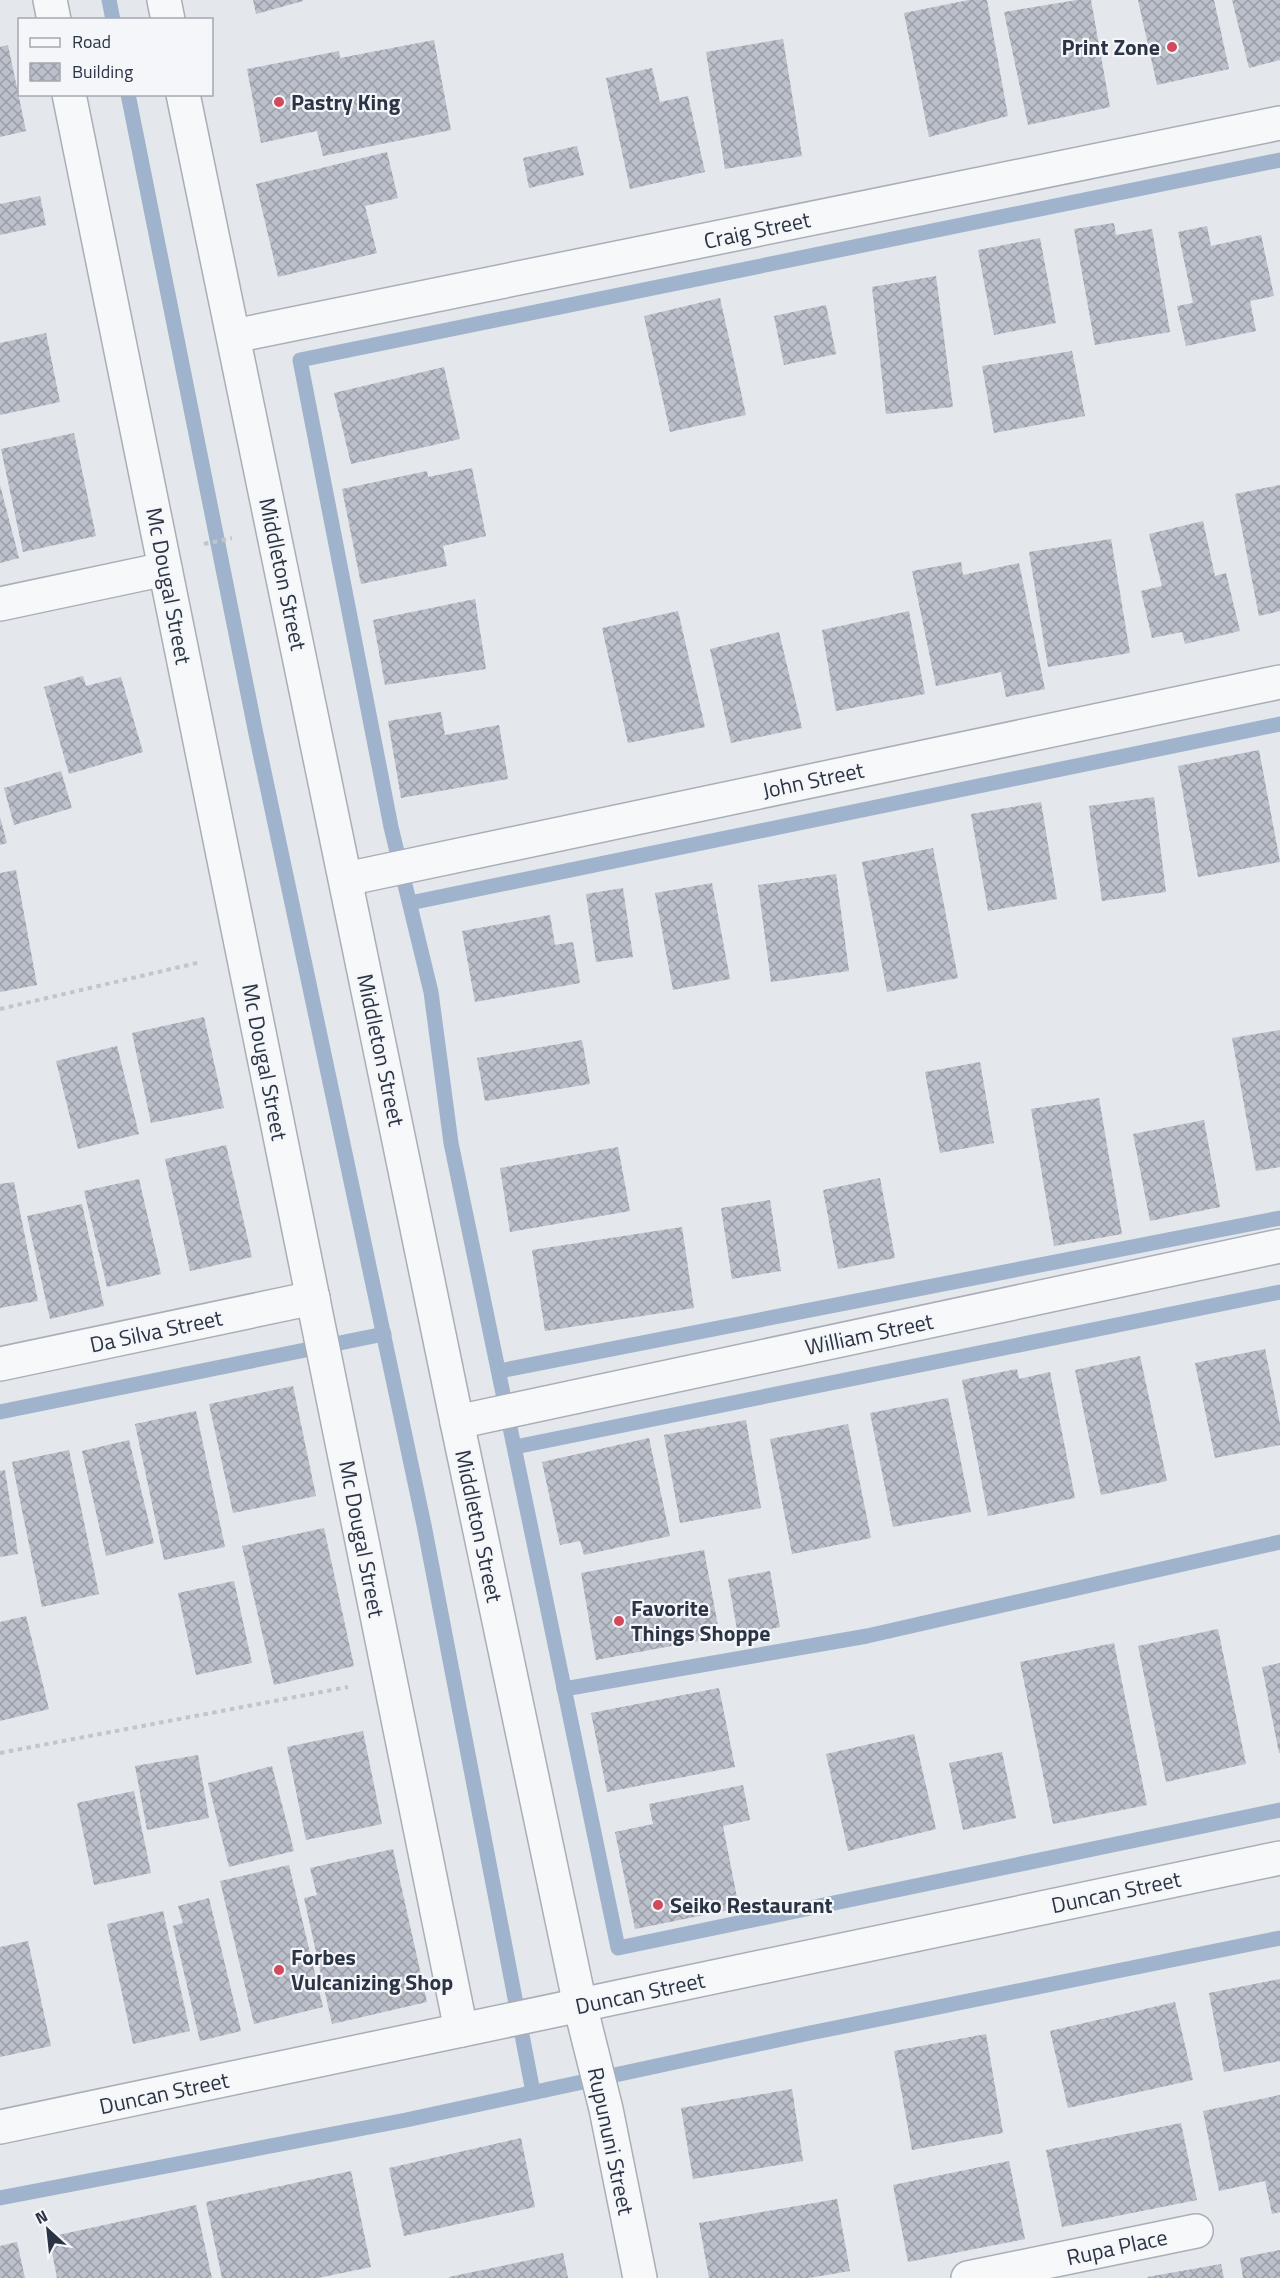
<svg xmlns="http://www.w3.org/2000/svg" width="1280" height="2278" font-family="'Titillium Web',sans-serif">
<style>
.lines{fill:none;stroke-linecap:round;stroke-linejoin:round}
.stream{stroke:#9fb4cc;stroke-width:15}
.building{fill:url(#building-cross-hatch)}
.minor-casing{stroke:#a9aeb7;stroke-width:36}
.path{stroke:#c2c5cb;stroke-width:4;stroke-dasharray:4.5 4.5;stroke-linecap:butt}
.minor{stroke:#f7f8fa;stroke-width:33}
.poi-dot{fill:#d1495b;stroke:#f4f6f9;stroke-width:2}
.labels{text-anchor:middle;dominant-baseline:central;stroke-width:4.5;stroke-linejoin:round;paint-order:stroke}
.poi-label{font-size:22px;font-weight:bold;fill:#2b3445;stroke:#f4f6f9;text-anchor:start}
.street-label{font-size:22px;fill:#2b3445;stroke:#f4f6f9}
</style>
<defs>
<pattern id="building-cross-hatch" width="8" height="8" patternUnits="userSpaceOnUse" patternTransform="scale(1.5)"><rect width="8" height="8" fill="#bbc0ca"/><path d="M0 0l8 8M0 8l8-8" fill="none" stroke="#989da6"/></pattern>
</defs>
<rect width="100%" height="100%" fill="#e4e7ec"/>
<g class="lines">
<!-- stream -->
<g class="stream">
<polyline points="109,0 113,20"/>
<polyline points="128,94 256,734 424,1525 533,2092"/>
<polyline points="1280,160 300,360 391,827 431,992 451,1143 618,1948 1280,1810"/>
<polyline points="410,903 1280,724"/>
<polyline points="499,1371 1280,1218"/>
<polyline points="0,1412 384,1334"/>
<polyline points="515,1447 1280,1292"/>
<polyline points="564,1689 867,1636 1280,1542"/>
<polyline points="0,2198 406,2120 810,2033 1280,1938"/>
</g>
</g>
<!-- building -->
<g class="building">
<polygon points="253,0 303,0 303,1 256,14"/>
<polygon points="969,0 987,0 1008,116 929,137 904,13"/>
<polygon points="1077,0 1091,0 1110,107 1028,125 1004,12"/>
<polygon points="1138,0 1214,0 1229,69 1157,85"/>
<polygon points="1232,0 1280,0 1280,60 1249,68"/>
<polygon points="783,39 802,156 725,169 706,52"/>
<polygon points="434,40 451,130 323,156 317,131 261,143 247,69 339,51 340,58"/>
<polygon points="8,45 26,131 0,137 0,47"/>
<polygon points="652,68 660,102 688,96 705,172 630,189 606,78"/>
<polygon points="577,146 584,175 529,188 523,158"/>
<polygon points="387,152 398,198 365,206 377,253 278,277 256,184"/>
<polygon points="40,196 46,225 0,235 0,204"/>
<polygon points="1114,223 1116,235 1152,229 1170,332 1095,345 1074,229"/>
<polygon points="1207,226 1211,246 1261,235 1274,296 1250,301 1256,331 1186,346 1177,306 1193,303 1178,232"/>
<polygon points="1040,238 1056,323 994,335 978,250"/>
<polygon points="936,276 953,407 886,414 872,287"/>
<polygon points="720,298 746,415 670,432 644,316"/>
<polygon points="826,305 836,354 784,365 774,316"/>
<polygon points="46,333 60,402 0,415 0,343"/>
<polygon points="1072,351 1085,416 994,433 982,366"/>
<polygon points="444,367 460,439 351,464 334,393"/>
<polygon points="74,433 96,536 23,552 1,449"/>
<polygon points="472,468 486,536 443,546 447,566 361,584 342,489 427,471 428,477"/>
<polygon points="0,485 19,558 0,563"/>
<polygon points="1280,485 1280,611 1259,616 1235,494"/>
<polygon points="1203,521 1215,576 1226,573 1240,631 1185,644 1182,632 1152,638 1141,591 1162,586 1149,534"/>
<polygon points="1111,539 1130,653 1048,667 1029,552"/>
<polygon points="961,562 963,575 1019,563 1045,689 1006,697 1001,672 936,686 912,571"/>
<polygon points="475,599 486,669 385,685 373,620"/>
<polygon points="678,611 705,727 628,743 602,628"/>
<polygon points="909,611 925,694 836,711 822,630"/>
<polygon points="779,632 802,728 731,743 710,649"/>
<polygon points="83,676 86,686 121,677 143,752 69,774 44,687"/>
<polygon points="441,712 445,735 499,725 508,779 401,798 388,721"/>
<polygon points="1259,750 1280,862 1198,877 1178,766"/>
<polygon points="61,771 72,808 14,825 4,788"/>
<polygon points="1154,797 1166,892 1102,901 1089,806"/>
<polygon points="1041,802 1057,899 988,911 971,814"/>
<polygon points="0,817 7,843 0,845"/>
<polygon points="933,848 958,978 887,992 862,862"/>
<polygon points="16,870 37,985 0,992 0,873"/>
<polygon points="836,874 849,971 771,982 758,885"/>
<polygon points="712,883 730,979 673,990 655,893"/>
<polygon points="623,888 633,957 596,962 586,894"/>
<polygon points="550,915 555,945 573,942 580,983 475,1002 462,931"/>
<polygon points="204,1017 224,1108 151,1123 132,1033"/>
<polygon points="1280,1030 1280,1167 1256,1171 1232,1038"/>
<polygon points="582,1040 590,1084 485,1101 477,1058"/>
<polygon points="117,1046 139,1134 78,1149 56,1061"/>
<polygon points="980,1062 994,1143 940,1153 925,1072"/>
<polygon points="1099,1098 1122,1234 1054,1246 1031,1109"/>
<polygon points="1204,1120 1220,1207 1150,1221 1133,1134"/>
<polygon points="226,1145 252,1257 190,1271 165,1159"/>
<polygon points="618,1147 630,1211 510,1232 500,1168"/>
<polygon points="880,1178 895,1258 838,1269 823,1190"/>
<polygon points="139,1179 161,1274 107,1287 84,1191"/>
<polygon points="14,1182 38,1301 0,1308 0,1184"/>
<polygon points="770,1200 781,1271 732,1279 721,1208"/>
<polygon points="82,1204 104,1306 50,1319 27,1216"/>
<polygon points="682,1227 694,1308 545,1331 532,1250"/>
<polygon points="1265,1349 1280,1424 1280,1445 1215,1458 1195,1363"/>
<polygon points="1140,1356 1167,1481 1101,1495 1075,1370"/>
<polygon points="1017,1369 1019,1379 1050,1372 1075,1498 988,1516 962,1380"/>
<polygon points="293,1386 316,1496 233,1513 209,1404"/>
<polygon points="948,1398 971,1512 893,1527 870,1413"/>
<polygon points="196,1411 225,1547 164,1560 135,1424"/>
<polygon points="746,1420 761,1508 680,1523 664,1435"/>
<polygon points="848,1424 871,1538 792,1554 770,1439"/>
<polygon points="649,1438 670,1536 584,1555 580,1541 560,1545 542,1462"/>
<polygon points="129,1440 154,1543 106,1556 82,1451"/>
<polygon points="69,1450 99,1594 42,1607 12,1462"/>
<polygon points="5,1470 18,1554 0,1557 0,1471"/>
<polygon points="324,1528 354,1666 274,1685 242,1546"/>
<polygon points="704,1550 720,1637 596,1660 581,1573"/>
<polygon points="770,1571 780,1627 738,1635 728,1579"/>
<polygon points="234,1581 252,1663 196,1675 178,1593"/>
<polygon points="26,1616 49,1709 0,1721 0,1622"/>
<polygon points="1218,1629 1246,1764 1166,1782 1138,1646"/>
<polygon points="1114,1643 1147,1805 1053,1824 1020,1662"/>
<polygon points="1280,1663 1280,1753 1279,1753 1262,1667"/>
<polygon points="719,1688 735,1767 607,1792 591,1713"/>
<polygon points="363,1731 382,1824 306,1840 287,1747"/>
<polygon points="914,1734 936,1829 848,1851 826,1754"/>
<polygon points="1002,1752 1016,1818 963,1830 949,1763"/>
<polygon points="198,1755 209,1818 147,1830 135,1766"/>
<polygon points="272,1766 294,1851 229,1867 208,1783"/>
<polygon points="743,1785 750,1820 723,1826 739,1908 635,1929 615,1832 653,1824 649,1804"/>
<polygon points="134,1791 151,1873 94,1885 77,1803"/>
<polygon points="393,1849 427,2002 332,2024 304,1898 317,1895 310,1868"/>
<polygon points="289,1865 323,2007 254,2024 220,1881"/>
<polygon points="209,1898 241,2031 200,2041 173,1926 183,1923 178,1906"/>
<polygon points="163,1911 190,2031 133,2044 107,1924"/>
<polygon points="28,1941 51,2046 0,2057 0,1947"/>
<polygon points="1280,1979 1280,2061 1224,2072 1209,1993"/>
<polygon points="1175,2002 1193,2080 1068,2108 1050,2031"/>
<polygon points="986,2034 1003,2133 912,2150 894,2051"/>
<polygon points="792,2089 803,2161 693,2179 681,2108"/>
<polygon points="1280,2095 1280,2212 1272,2214 1265,2181 1219,2191 1203,2111"/>
<polygon points="1181,2123 1197,2200 1062,2227 1046,2150"/>
<polygon points="521,2138 535,2207 404,2236 389,2168"/>
<polygon points="1009,2161 1025,2239 908,2262 893,2185"/>
<polygon points="351,2171 371,2267 318,2278 222,2278 206,2202"/>
<polygon points="837,2199 850,2271 809,2278 709,2278 699,2223"/>
<polygon points="196,2205 212,2278 57,2278 49,2237"/>
<polygon points="17,2242 25,2278 0,2278 0,2246"/>
<polygon points="1280,2250 1280,2278 1243,2278 1240,2258"/>
<polygon points="563,2253 568,2278 449,2278 449,2277"/>
<polygon points="1221,2264 1224,2278 1148,2278 1147,2277"/>
</g>
<g class="lines">
<defs>
<g id="minor">
<polyline points="50,0 54,20"/>
<polyline points="164,0 168,20"/>
<polyline points="69,94 461,2030"/>
<polyline points="183,94 457,1422 580,2005 606,2109 640,2278"/>
<polyline points="234,336 1280,123"/>
<polyline points="0,604 165,569"/>
<polyline points="346,879 1280,682"/>
<polyline points="0,1364 313,1298"/>
<polyline points="457,1422 1280,1246"/>
<polyline points="0,2127 1280,1858"/>
<polyline points="968,2278 1196,2231"/>
</g>
</defs>
<!-- minor casing -->
<use href="#minor" class="minor-casing"/>
<!-- path -->
<g class="path">
<polyline points="204,544 232,538"/>
<polyline points="0,1009 201,962"/>
<polyline points="0,1753 348,1687"/>
</g>
<!-- minor -->
<use href="#minor" class="minor"/>
</g>
<!-- markers -->
<g class="poi-dot">
<circle cx="1172" cy="47" r="6"/>
<circle cx="279" cy="102" r="6"/>
<circle cx="619" cy="1621" r="6"/>
<circle cx="658" cy="1905" r="6"/>
<circle cx="279" cy="1970" r="6"/>
</g>
<g class="labels">
<!-- poi labels -->
<g class="poi-label">
<text x="1160" y="47" text-anchor="end">Print Zone</text>
<text x="291" y="102">Pastry King</text>
<text x="631" y="1608">Favorite<tspan x="631" dy="25">Things Shoppe</tspan></text>
<text x="670" y="1905">Seiko Restaurant</text>
<text x="291" y="1957">Forbes<tspan x="291" dy="25">Vulcanizing Shop</tspan></text>
</g>
<!-- street labels -->
<g class="street-label">
<text transform="translate(757 230) rotate(-12)">Craig Street</text>
<text transform="translate(283 574) rotate(78)">Middleton Street</text>
<text transform="translate(169 586) rotate(79)">Mc Dougal Street</text>
<text transform="translate(813 780) rotate(-12)">John Street</text>
<text transform="translate(381 1050) rotate(78)">Middleton Street</text>
<text transform="translate(265 1062) rotate(79)">Mc Dougal Street</text>
<text transform="translate(156 1331) rotate(-12)">Da Silva Street</text>
<text transform="translate(869 1334) rotate(-12)">William Street</text>
<text transform="translate(479 1526) rotate(78)">Middleton Street</text>
<text transform="translate(362 1539) rotate(79)">Mc Dougal Street</text>
<text transform="translate(1116 1892) rotate(-12)">Duncan Street</text>
<text transform="translate(640 1993) rotate(-12)">Duncan Street</text>
<text transform="translate(164 2093) rotate(-12)">Duncan Street</text>
<text transform="translate(611 2141) rotate(78)">Rupununi Street</text>
<text transform="translate(1117 2247) rotate(-12)">Rupa Place</text>
</g>
</g>
<!-- legend -->
<rect x="18" y="18" width="195" height="78" fill="#f4f6f9" stroke="#a4a8b1" stroke-width="1.5"/>
<rect x="30" y="38" width="30" height="9" fill="#f7f8fa" stroke="#a4a8b1" stroke-width="1.5"/>
<text x="72" y="48" font-size="18" fill="#2b3445">Road</text>
<rect x="30" y="63" width="30" height="18" fill="url(#building-cross-hatch)" stroke="#a4a8b1" stroke-width="1.5"/>
<text x="72" y="78" font-size="18" fill="#2b3445">Building</text>
<!-- north arrow -->
<g transform="translate(48 2230) rotate(333)" stroke="#f4f6f9" stroke-width="4.5" paint-order="stroke">
<path d="M0-4.5L10 22L0 15L-10 22Z" fill="#2b3445"/>
<text y="-9" font-size="16" font-weight="bold" text-anchor="middle" fill="#2b3445">N</text>
</g>
</svg>
